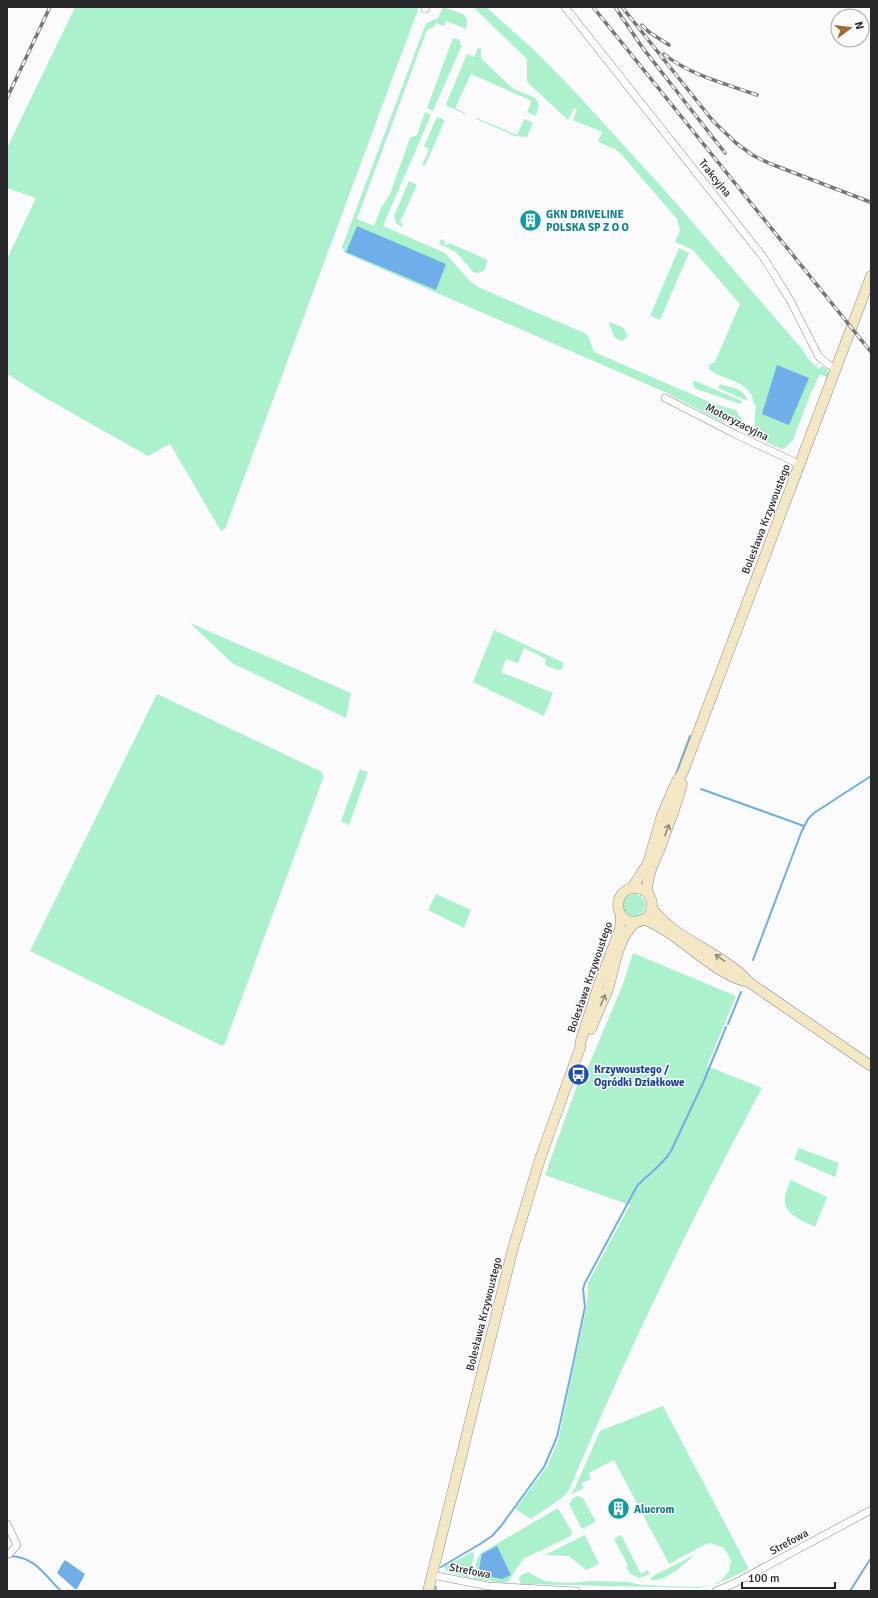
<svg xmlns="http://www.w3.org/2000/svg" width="878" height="1598" font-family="Signika,sans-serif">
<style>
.green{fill:#aaf1cc;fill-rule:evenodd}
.water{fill:#6faee8}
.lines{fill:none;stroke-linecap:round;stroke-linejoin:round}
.stream{stroke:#6faee8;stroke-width:2}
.street-casing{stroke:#888990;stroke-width:8}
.secondary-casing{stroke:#888990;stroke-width:11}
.street{stroke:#fff;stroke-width:7}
.secondary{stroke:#f3e8c3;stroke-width:10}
.rail-casing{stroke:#767679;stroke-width:3.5}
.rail{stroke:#fbfbfe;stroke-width:2;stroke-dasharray:6;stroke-linecap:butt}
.oneway{stroke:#8e8877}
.labels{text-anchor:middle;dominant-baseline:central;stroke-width:3;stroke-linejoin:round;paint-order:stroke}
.street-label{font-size:11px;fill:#28282b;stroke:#fbfbfe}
.culture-label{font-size:11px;font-weight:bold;fill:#0d838f;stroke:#fbfbfe;text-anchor:start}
.transit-label{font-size:11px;font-weight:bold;fill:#164399;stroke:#fbfbfe;text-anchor:start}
</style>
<rect width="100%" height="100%" fill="#fbfbfe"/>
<!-- green -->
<g class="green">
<polygon points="75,7 419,7 225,529 221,531 170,444 148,456 42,396 7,374 7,259 36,198 7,188 7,148"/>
<path d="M443 7 463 14 467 19V27L463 30 464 28 446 21 444 26 436 23 434 27 427 30 357 219 374 226 381 208 390 194 410 138 417 135 425 112 431 115 383 226 445 253 470 281 478 287 584 333 588 336 594 352 712 403 738 411 737 413 742 419 743 425 722 422 667 393 345 253 342 247 426 23 438 18ZM357 226 446 265 346 252Z"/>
<path d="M473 7H486L535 51 578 95 669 195 802 349 809 360 819 369 822 366 827 369 829 378 820 374 810 395 793 440 785 448 782 449 757 438 754 428 756 405 754 404C751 379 724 382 709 369V365L715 362 740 304 693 250 675 242 680 230 677 219 621 154 615 149 598 142 602 132 573 120 577 109 574 108 568 120 527 82V59Z"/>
<polygon points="453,38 460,40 460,44 462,45 433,111 427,108"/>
<polygon points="478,48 481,49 481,58 512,88 535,98 539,104 536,116 527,112 532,101 471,74 455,108 465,113 467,115 447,106 446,104 467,54 474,57"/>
<polygon points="437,117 445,120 425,166 422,165 429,149 424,146"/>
<polygon points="477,118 517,135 524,119 533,123 527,137 515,136 476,119"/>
<polygon points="409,181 417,185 400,222 403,224 401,227 396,223 394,216"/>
<polygon points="441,239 445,241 444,244 447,245 449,243 488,260 484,271 478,273 473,272 456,252 439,244"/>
<polygon points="679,248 689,253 660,320 650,316"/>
<polygon points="610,322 624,328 627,335 628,336 622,341 615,338 609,324"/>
<polygon points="693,380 742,401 741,404 696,389 693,384"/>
<path d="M720 384C732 388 743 387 748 401L718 388Z"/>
<polygon points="190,623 351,693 346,718 232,663"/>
<polygon points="494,630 564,663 562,669 557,670 545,665 546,659 524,648 518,663 506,659 501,672 553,693 544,716 473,682"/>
<polygon points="157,694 322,772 324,776 225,1043 222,1046 30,951"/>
<polygon points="360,769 368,772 349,825 341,821"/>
<circle cx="634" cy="905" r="11"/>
<polygon points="436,894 471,910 464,928 428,910"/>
<path d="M633 953 736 996 707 1066 762 1088C691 1219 627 1353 569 1490L562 1498 531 1519 515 1509 547 1467 558 1441 587 1305 588 1283 630 1205 545 1175 581 1074 588 1067 623 984Z"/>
<polygon points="799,1148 839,1163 835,1177 794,1159"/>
<path d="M791 1180 827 1197 815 1227C790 1215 776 1210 791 1180Z"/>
<polygon points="663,1406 749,1569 717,1584 698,1588 521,1584 519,1580 520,1576 528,1572 544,1581 567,1583 592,1581 628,1582 642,1585 695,1587 712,1585 721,1581 729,1571 731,1561 726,1551 722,1547 710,1543 704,1545 669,1564 614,1460 589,1473 591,1479 581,1483 584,1488 570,1495 575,1488 600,1431"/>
<polygon points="578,1496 583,1498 596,1522 582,1529 569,1504 573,1498"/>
<polygon points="558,1508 572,1532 571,1536 523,1559 508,1582 505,1583 473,1579 477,1559 481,1553"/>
<polygon points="585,1535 599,1564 586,1570 569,1556 545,1555"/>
<polygon points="621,1535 641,1574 648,1570 650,1574 639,1578 630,1574 626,1567 628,1565 614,1539"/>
<polygon points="473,1552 474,1555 469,1578 445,1571 445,1566"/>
<path d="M694 1555C684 1565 665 1582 650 1580L653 1576Z"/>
</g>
<!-- water -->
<g class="water">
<polygon points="357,226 446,264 436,290 346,252"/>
<polygon points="777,365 809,378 789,425 762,414"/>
<polygon points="497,1546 511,1575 502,1579 478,1574 482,1554"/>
<polygon points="65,1560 85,1574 77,1589 75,1589 57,1573 62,1564"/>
</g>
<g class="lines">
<!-- stream -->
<g class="stream">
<polyline points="676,774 690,736"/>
<polyline points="701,789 804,826"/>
<polyline points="753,960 801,833 808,819 814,813 871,776"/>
<polyline points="728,1024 741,992"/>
<path d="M10 1556C36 1557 44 1575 61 1591"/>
<path d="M441 1567 480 1544 492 1536 501 1526 544 1467 557 1437 572 1369 585 1307 583 1289 585 1283 637 1186C648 1174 663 1165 671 1151L703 1083 726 1027"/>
<polyline points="435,1591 436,1587"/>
<polyline points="850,1591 871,1558"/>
</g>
<defs>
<g id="street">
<polyline points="565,7 764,258 790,300 819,357 829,365 836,368"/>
<polyline points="425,9 426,7"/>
<polyline points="665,398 735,434 799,464"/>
<polyline points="7,1524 17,1545 9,1554"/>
<polyline points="432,1575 488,1586 576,1591"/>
<polyline points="716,1591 733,1584 871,1510"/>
</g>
<g id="secondary">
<polyline points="632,888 648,863 662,815 676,783 683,772 871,276"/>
<circle cx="635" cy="905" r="17"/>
<path d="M648 894C645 878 655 860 661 846 668 825 677 805 682 784"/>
<path d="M651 907C675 941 722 951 750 983L871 1066"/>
<path d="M643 919C680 933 706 969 744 981"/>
<path d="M591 1029C596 1015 603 1002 608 989 615 966 617 938 637 921"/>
<polyline points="428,1591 513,1248 540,1159 580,1048 581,1040 598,987 620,929 621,915"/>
</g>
</defs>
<!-- street casing -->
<use href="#street" class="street-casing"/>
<!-- secondary casing -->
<use href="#secondary" class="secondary-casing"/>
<!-- street -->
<use href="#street" class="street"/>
<!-- secondary -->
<use href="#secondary" class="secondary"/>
<defs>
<g id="rail">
<polyline points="593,7 871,352"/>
<polyline points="615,7 642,47 725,153"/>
<polyline points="622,7 713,121 736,143 754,156 771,164 870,202"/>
<polyline points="642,25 649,32 669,45"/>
<path d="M664 54C689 75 727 84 757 95"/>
<polyline points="7,98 50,7"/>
</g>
</defs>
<!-- rail casing -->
<use href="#rail" class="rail-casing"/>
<!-- rail -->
<use href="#rail" class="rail"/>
</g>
<!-- one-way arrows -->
<defs><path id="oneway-shaft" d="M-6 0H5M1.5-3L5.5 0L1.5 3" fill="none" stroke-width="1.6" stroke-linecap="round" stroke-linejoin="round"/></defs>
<g class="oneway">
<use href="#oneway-shaft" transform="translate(667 830) rotate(-69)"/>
<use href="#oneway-shaft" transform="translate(720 958) rotate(-145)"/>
<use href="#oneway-shaft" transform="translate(603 1000) rotate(-66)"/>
</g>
<!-- icons -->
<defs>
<symbol id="building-disc" viewBox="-11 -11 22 22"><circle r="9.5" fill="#0f9aa8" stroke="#fbfbfe"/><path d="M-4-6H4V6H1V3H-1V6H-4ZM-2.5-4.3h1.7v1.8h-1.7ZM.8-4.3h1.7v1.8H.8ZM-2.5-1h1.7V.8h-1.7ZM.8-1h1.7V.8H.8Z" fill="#fff"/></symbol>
<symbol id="bus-disc" viewBox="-11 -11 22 22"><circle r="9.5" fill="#1a4fb4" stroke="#fbfbfe"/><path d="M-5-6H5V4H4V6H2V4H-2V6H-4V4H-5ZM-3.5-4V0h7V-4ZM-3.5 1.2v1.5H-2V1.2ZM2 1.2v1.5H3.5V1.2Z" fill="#fff"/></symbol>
</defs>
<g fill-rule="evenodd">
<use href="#building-disc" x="518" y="208" width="25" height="25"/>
<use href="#bus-disc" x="566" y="1062" width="25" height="25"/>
<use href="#building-disc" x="606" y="1496" width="25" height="25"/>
</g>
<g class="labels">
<!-- street labels -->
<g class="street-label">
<text transform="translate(715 178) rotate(51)">Trakcyjna</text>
<text transform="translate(737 422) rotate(27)">Motoryzacyjna</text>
<text transform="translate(766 519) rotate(-69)">Bolesława Krzywoustego</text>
<text transform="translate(590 977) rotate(-71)">Bolesława Krzywoustego</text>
<text transform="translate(484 1314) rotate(-76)">Bolesława Krzywoustego</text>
<text transform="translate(789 1542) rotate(-28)">Strefowa</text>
<text transform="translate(470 1571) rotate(11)">Strefowa</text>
</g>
<!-- culture labels -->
<g class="culture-label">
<text x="546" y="214">GKN DRIVELINE<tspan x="546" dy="13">POLSKA SP Z O O</tspan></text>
<text x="634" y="1509">Alucrom</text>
</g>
<!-- transit labels -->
<g class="transit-label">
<text x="594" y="1069">Krzywoustego /<tspan x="594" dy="13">Ogródki Działkowe</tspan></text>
</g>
</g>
<!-- border -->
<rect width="878" height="1598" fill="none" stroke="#28282b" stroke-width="16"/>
<!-- north arrow -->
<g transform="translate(850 28) rotate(75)"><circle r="19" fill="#fbfbfe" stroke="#a7a7aa"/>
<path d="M0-3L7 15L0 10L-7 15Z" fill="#a5682c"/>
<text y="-6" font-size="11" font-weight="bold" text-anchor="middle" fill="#28282b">N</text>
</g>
<!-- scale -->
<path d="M742 1582v6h93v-6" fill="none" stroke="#28282b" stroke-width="2"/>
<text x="748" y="1582" font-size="12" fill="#28282b" stroke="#fbfbfe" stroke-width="3" paint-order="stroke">100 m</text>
</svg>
